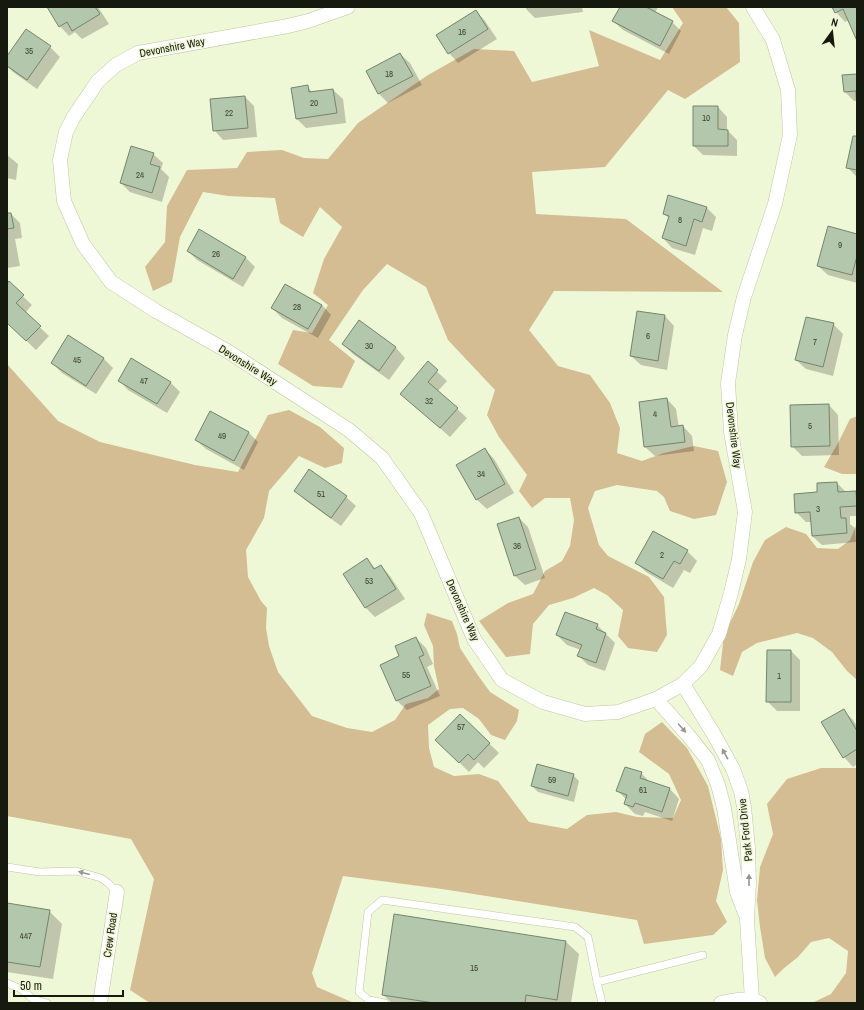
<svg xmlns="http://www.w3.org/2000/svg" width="864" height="1010" font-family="'Archivo Narrow',sans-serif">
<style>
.green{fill:#d4bc93}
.shadow{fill:#0003}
.building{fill:#b2c7ab;stroke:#72866c}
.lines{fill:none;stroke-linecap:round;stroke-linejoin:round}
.service-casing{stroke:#bec6a6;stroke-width:8}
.minor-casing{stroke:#bec6a6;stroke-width:15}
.service{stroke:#fff;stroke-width:7}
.minor{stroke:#fff;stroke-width:14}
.oneway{fill:#969892}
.labels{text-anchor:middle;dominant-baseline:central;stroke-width:3;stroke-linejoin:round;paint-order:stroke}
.number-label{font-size:9px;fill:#3d4434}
.street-label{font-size:11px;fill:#16190d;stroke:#eff8d6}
</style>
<rect width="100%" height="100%" fill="#eff8d6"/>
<!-- green -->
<g class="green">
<polygon points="672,7 726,7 739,23 740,62 685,99 668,90 605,167 532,172 536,214 626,219 723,292 554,291 529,330 558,366 590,375 610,403 620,428 617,453 642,461 664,453 694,446 718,451 727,482 716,515 694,519 670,511 664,497 657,491 617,485 595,491 588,508 599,545 608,556 649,577 664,597 667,635 657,652 628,648 618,636 623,610 607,595 594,588 573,598 549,605 533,624 530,654 506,657 479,621 508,603 533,594 545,571 562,561 570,546 574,520 570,498 545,498 532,508 519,491 527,475 499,437 487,415 495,390 448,340 426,287 387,264 363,290 329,340 355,361 342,388 313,386 278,364 293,330 312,333 328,305 313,293 324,259 342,227 320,207 303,237 280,223 275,198 228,196 203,192 180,237 172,282 153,291 145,267 165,242 167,206 187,170 237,168 247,152 282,150 304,158 328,159 358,123 428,75 474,49 514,51 532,82 599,66 589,30 660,60 683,23"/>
<polygon points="7,364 58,421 100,442 195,465 238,472 268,415 289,410 320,427 344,448 342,463 325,468 299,456 269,491 264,518 246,550 248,577 261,601 267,608 266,628 269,646 278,672 312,716 347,728 372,732 395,720 406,704 428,698 439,689 434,666 433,646 424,625 427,613 452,621 457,634 460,648 477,674 490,692 519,710 517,721 505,740 491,735 479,719 463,708 450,709 428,725 429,748 434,767 454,776 479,774 498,781 529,822 567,829 587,815 616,812 637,817 673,818 681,800 669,774 639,752 645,734 662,722 687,748 708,786 721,839 723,870 716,901 727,922 713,935 644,944 637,920 442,889 343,876 312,973 317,987 354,1003 150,1003 130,990 154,879 131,839 7,816"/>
<polygon points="857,416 857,474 842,474 824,467 837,445 850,419"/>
<polygon points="856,526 857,526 857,680 847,671 832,652 813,638 797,633 757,643 742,652 733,676 720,670 724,635 739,604 753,562 765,540 786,527 806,534 817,548 838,549 850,540"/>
<polygon points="821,768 857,768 857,1003 812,1003 831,994 846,973 848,951 829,938 811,942 798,957 783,969 775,977 765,958 760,927 757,900 760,867 773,834 767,804 787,779"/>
</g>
<!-- shadow -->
<g class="shadow">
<polygon points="49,7 98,7 109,24 82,39 75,32 69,36 60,26"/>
<polygon points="526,7 582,7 583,12 535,18 526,9"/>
<polygon points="621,7 658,7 655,13 672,22 681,31 669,54 623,30 613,21"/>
<polygon points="834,7 857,7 857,39 849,20 845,22 836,12"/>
<polygon points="476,11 485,21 497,39 458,63 449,53"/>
<polygon points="26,30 50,47 60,57 37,89 13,72 7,66 7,58"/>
<polygon points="400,54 410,63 422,85 388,103 379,94 367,72"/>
<polygon points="857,75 857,101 854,101 845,92"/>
<polygon points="307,86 313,93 333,90 343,99 346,123 306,128 297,119 292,89"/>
<polygon points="245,97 254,106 257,137 223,140 214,130"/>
<polygon points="718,107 727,117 727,130 737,140 737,156 703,155 694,146"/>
<polygon points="857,137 857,177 847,167"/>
<polygon points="153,154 163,163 161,169 169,177 162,202 130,192 121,183"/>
<polygon points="7,155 18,164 16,180 7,178"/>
<polygon points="707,208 716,217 712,231 703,228 695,255 672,248 663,238 669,218 664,214"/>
<polygon points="7,214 11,214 20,223 22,238 15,239 20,266 7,268"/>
<polygon points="857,235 857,283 828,275 818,266"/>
<polygon points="188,251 245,257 255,267 243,287 197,260"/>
<polygon points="9,283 32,305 25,313 49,336 36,350 7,322 7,285"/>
<polygon points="285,285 322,305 331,315 318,338 282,318 272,308"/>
<polygon points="665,316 674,326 667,370 641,365 631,356"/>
<polygon points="359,322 396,348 405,358 389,380 353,354 343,344"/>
<polygon points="833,324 843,334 833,376 806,369 796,360"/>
<polygon points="103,358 113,368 96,394 62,373 52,363"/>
<polygon points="428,363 447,381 438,391 467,418 450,437 411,403"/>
<polygon points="119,380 170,382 180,392 167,413 128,390"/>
<polygon points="667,399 676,409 679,427 683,426 692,436 694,451 655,456 645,447"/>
<polygon points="829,405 838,415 839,455 802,456 792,446"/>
<polygon points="211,412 249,433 258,442 244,470 206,449 196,440"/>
<polygon points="485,449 494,459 514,493 487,509 477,500 457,465"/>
<polygon points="837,483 846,492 856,492 857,493 857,516 850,516 850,524 855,528 856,542 822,545 812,536 811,522 806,522 796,512 818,493"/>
<polygon points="295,491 346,497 356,506 341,526 305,500"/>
<polygon points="519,518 528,527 545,578 525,585 515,576"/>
<polygon points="687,551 697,561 690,573 684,570 673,588 646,572 636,563"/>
<polygon points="367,560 376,569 381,566 390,576 405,599 375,617 366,608 344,574"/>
<polygon points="597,625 615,643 605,671 588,665 579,656 581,650 567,645 557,635"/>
<polygon points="416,638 426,648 433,664 427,667 440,696 407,710 397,701 381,665 401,657"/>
<polygon points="791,651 800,660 800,711 777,711 767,701"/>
<polygon points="843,710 853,720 857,726 857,764 853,767 844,757"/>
<polygon points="460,715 499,753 484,768 478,762 469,772 437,740"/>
<polygon points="641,773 651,783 670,789 679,799 672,821 645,812 643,816 635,814 625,804 627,800 618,791"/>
<polygon points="573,775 579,781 574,802 538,792 532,786"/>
<polygon points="7,904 49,911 62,924 53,979 7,972"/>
<polygon points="566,942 579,954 571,1003 392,1003 383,995"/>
</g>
<!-- building -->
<g class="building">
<polygon points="47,7 95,7 100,14 72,31 67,22 59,27"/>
<polygon points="620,7 646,7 673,21 660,46 612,21"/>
<polygon points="832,7 857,7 857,41 843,9 835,13"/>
<polygon points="476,10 488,29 448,54 436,35"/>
<polygon points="26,29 51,46 27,80 7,66 7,56"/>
<polygon points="400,53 413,76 378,94 366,71"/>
<polygon points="857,74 857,113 856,91 844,92 842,75"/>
<polygon points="308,85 309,92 333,89 337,113 296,119 291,88"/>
<polygon points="245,96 248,128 213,131 210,99"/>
<polygon points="693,106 718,106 718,129 728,130 728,146 693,146"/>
<polygon points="853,136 857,136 857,170 846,168"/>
<polygon points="131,146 154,153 150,164 160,167 152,193 120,183"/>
<polygon points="668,195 707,207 702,222 694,219 686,246 662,238 669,216 663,214"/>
<polygon points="7,213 11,213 14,228 7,229"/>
<polygon points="828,226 857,234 857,256 852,275 817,266"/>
<polygon points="199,229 246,257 233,279 187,251"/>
<polygon points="9,281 24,295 16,303 41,326 26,341 7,323 7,284"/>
<polygon points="285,284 322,305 308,329 271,308"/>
<polygon points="637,311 665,315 658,361 630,356"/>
<polygon points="806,317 834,323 823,367 795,360"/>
<polygon points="359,320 396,347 379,371 342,344"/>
<polygon points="68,335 104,358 86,386 51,363"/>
<polygon points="131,358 171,382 157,404 118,381"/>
<polygon points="428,361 438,370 428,382 458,408 440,428 400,394"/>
<polygon points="667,398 671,427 683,425 685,442 644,447 639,402"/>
<polygon points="829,404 830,446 791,447 790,405"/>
<polygon points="210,411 249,432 234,461 195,440"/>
<polygon points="485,448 505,484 476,500 456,465"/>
<polygon points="309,469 347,496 331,518 294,491"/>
<polygon points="837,482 838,492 856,491 857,506 840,507 841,518 846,518 847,533 812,536 810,512 795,513 794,494 817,492 817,483"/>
<polygon points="519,517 536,569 514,576 497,524"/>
<polygon points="653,531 688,550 680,564 674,561 663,579 635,563"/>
<polygon points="367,558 374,569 381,565 396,589 365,608 343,574"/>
<polygon points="565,612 598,624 596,629 606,633 596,663 577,656 582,645 556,635"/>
<polygon points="416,637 424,655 419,657 431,686 396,701 380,665 399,656 395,646"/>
<polygon points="767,650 791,650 791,702 766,702"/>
<polygon points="844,709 857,731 857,749 843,758 821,722"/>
<polygon points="460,714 490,743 474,760 468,754 459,763 435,740"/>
<polygon points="537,764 574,774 568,796 531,786"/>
<polygon points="625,767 642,772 640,778 670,788 662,812 635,803 633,807 624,804 627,795 616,791"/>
<polygon points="7,903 50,910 40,967 7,962"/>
<polygon points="394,914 566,941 557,1000 526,995 525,1003 434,1003 382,995"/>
</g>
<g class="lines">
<defs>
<g id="service">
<polyline points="7,867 40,872 76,871 101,878 108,883 117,892"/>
<polyline points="7,983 21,989 33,999 47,1003"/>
<polyline points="385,1003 369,1000 359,992 368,912 382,900 575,927 588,937 597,982"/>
<polyline points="602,1003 597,982 703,955"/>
</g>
<g id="minor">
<polyline points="348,7 308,21 288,26 138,53 116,65 98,81 73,118 66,132 60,160 64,201 83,244 111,282 156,311 229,352 349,430 382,458 421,513 474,639 502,680 543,702 585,714 618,712 656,699 683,684 701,666 719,634 731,593 739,559 745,512 731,432 728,383 735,335 744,297 775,204 790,135 788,90 773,40 753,7"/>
<polyline points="683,684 713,733 733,769 741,791 744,807 748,848 749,883 747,919 752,1000"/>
<polyline points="656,699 688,735 708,760 718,785 724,808 737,892 745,913"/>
<polyline points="100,1003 117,892"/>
<path d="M721 1003C733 1000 748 997 760 1003"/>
</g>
</defs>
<!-- service casing -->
<use href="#service" class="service-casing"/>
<!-- minor casing -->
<use href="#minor" class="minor-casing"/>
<!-- service -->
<use href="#service" class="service"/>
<!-- minor -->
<use href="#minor" class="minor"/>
</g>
<!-- one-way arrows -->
<defs><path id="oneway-solid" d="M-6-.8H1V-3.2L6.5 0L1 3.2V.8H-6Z"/></defs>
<g class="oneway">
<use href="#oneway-solid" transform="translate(682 728) rotate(49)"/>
<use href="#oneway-solid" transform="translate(725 754) rotate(-119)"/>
<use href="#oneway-solid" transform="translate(84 873) rotate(-165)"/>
<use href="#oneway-solid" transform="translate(749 880) rotate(-90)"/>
</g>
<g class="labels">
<!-- number labels -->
<g class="number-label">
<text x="462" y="32">16</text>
<text x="29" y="51">35</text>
<text x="389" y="74">18</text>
<text x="314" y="103">20</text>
<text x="229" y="113">22</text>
<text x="706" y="118">10</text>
<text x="140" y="175">24</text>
<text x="680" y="220">8</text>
<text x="840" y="245">9</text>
<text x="216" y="254">26</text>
<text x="297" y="307">28</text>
<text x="648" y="336">6</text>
<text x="815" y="342">7</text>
<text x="369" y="346">30</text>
<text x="77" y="360">45</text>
<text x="144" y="381">47</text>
<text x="429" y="401">32</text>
<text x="655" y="414">4</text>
<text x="810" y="426">5</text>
<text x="222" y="436">49</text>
<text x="481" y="474">34</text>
<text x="321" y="494">51</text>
<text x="818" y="509">3</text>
<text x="517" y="546">36</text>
<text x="662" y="555">2</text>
<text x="369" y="581">53</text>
<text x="406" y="675">55</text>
<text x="779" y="676">1</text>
<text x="461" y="727">57</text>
<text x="552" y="780">59</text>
<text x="643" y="790">61</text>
<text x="26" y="936">447</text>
<text x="474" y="968">15</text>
</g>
<!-- street labels -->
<g class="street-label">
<text transform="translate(172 47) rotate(-11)">Devonshire Way</text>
<text transform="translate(248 365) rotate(32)">Devonshire Way</text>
<text transform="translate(734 435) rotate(83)">Devonshire Way</text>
<text transform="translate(463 610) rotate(66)">Devonshire Way</text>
<text transform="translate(745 830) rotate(-96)">Park Ford Drive</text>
<text transform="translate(110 935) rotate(-82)">Crew Road</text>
</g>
</g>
<!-- border -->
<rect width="864" height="1010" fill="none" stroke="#16190d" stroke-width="16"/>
<!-- north arrow -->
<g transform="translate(832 32) rotate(15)" stroke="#eff8d6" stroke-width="3" paint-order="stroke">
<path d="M0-3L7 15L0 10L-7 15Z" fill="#16190d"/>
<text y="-6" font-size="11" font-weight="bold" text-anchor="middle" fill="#16190d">N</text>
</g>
<!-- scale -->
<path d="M14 990v6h109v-6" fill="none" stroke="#16190d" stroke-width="2"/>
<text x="20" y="990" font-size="12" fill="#16190d" stroke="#eff8d6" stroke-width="3" paint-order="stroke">50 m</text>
</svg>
